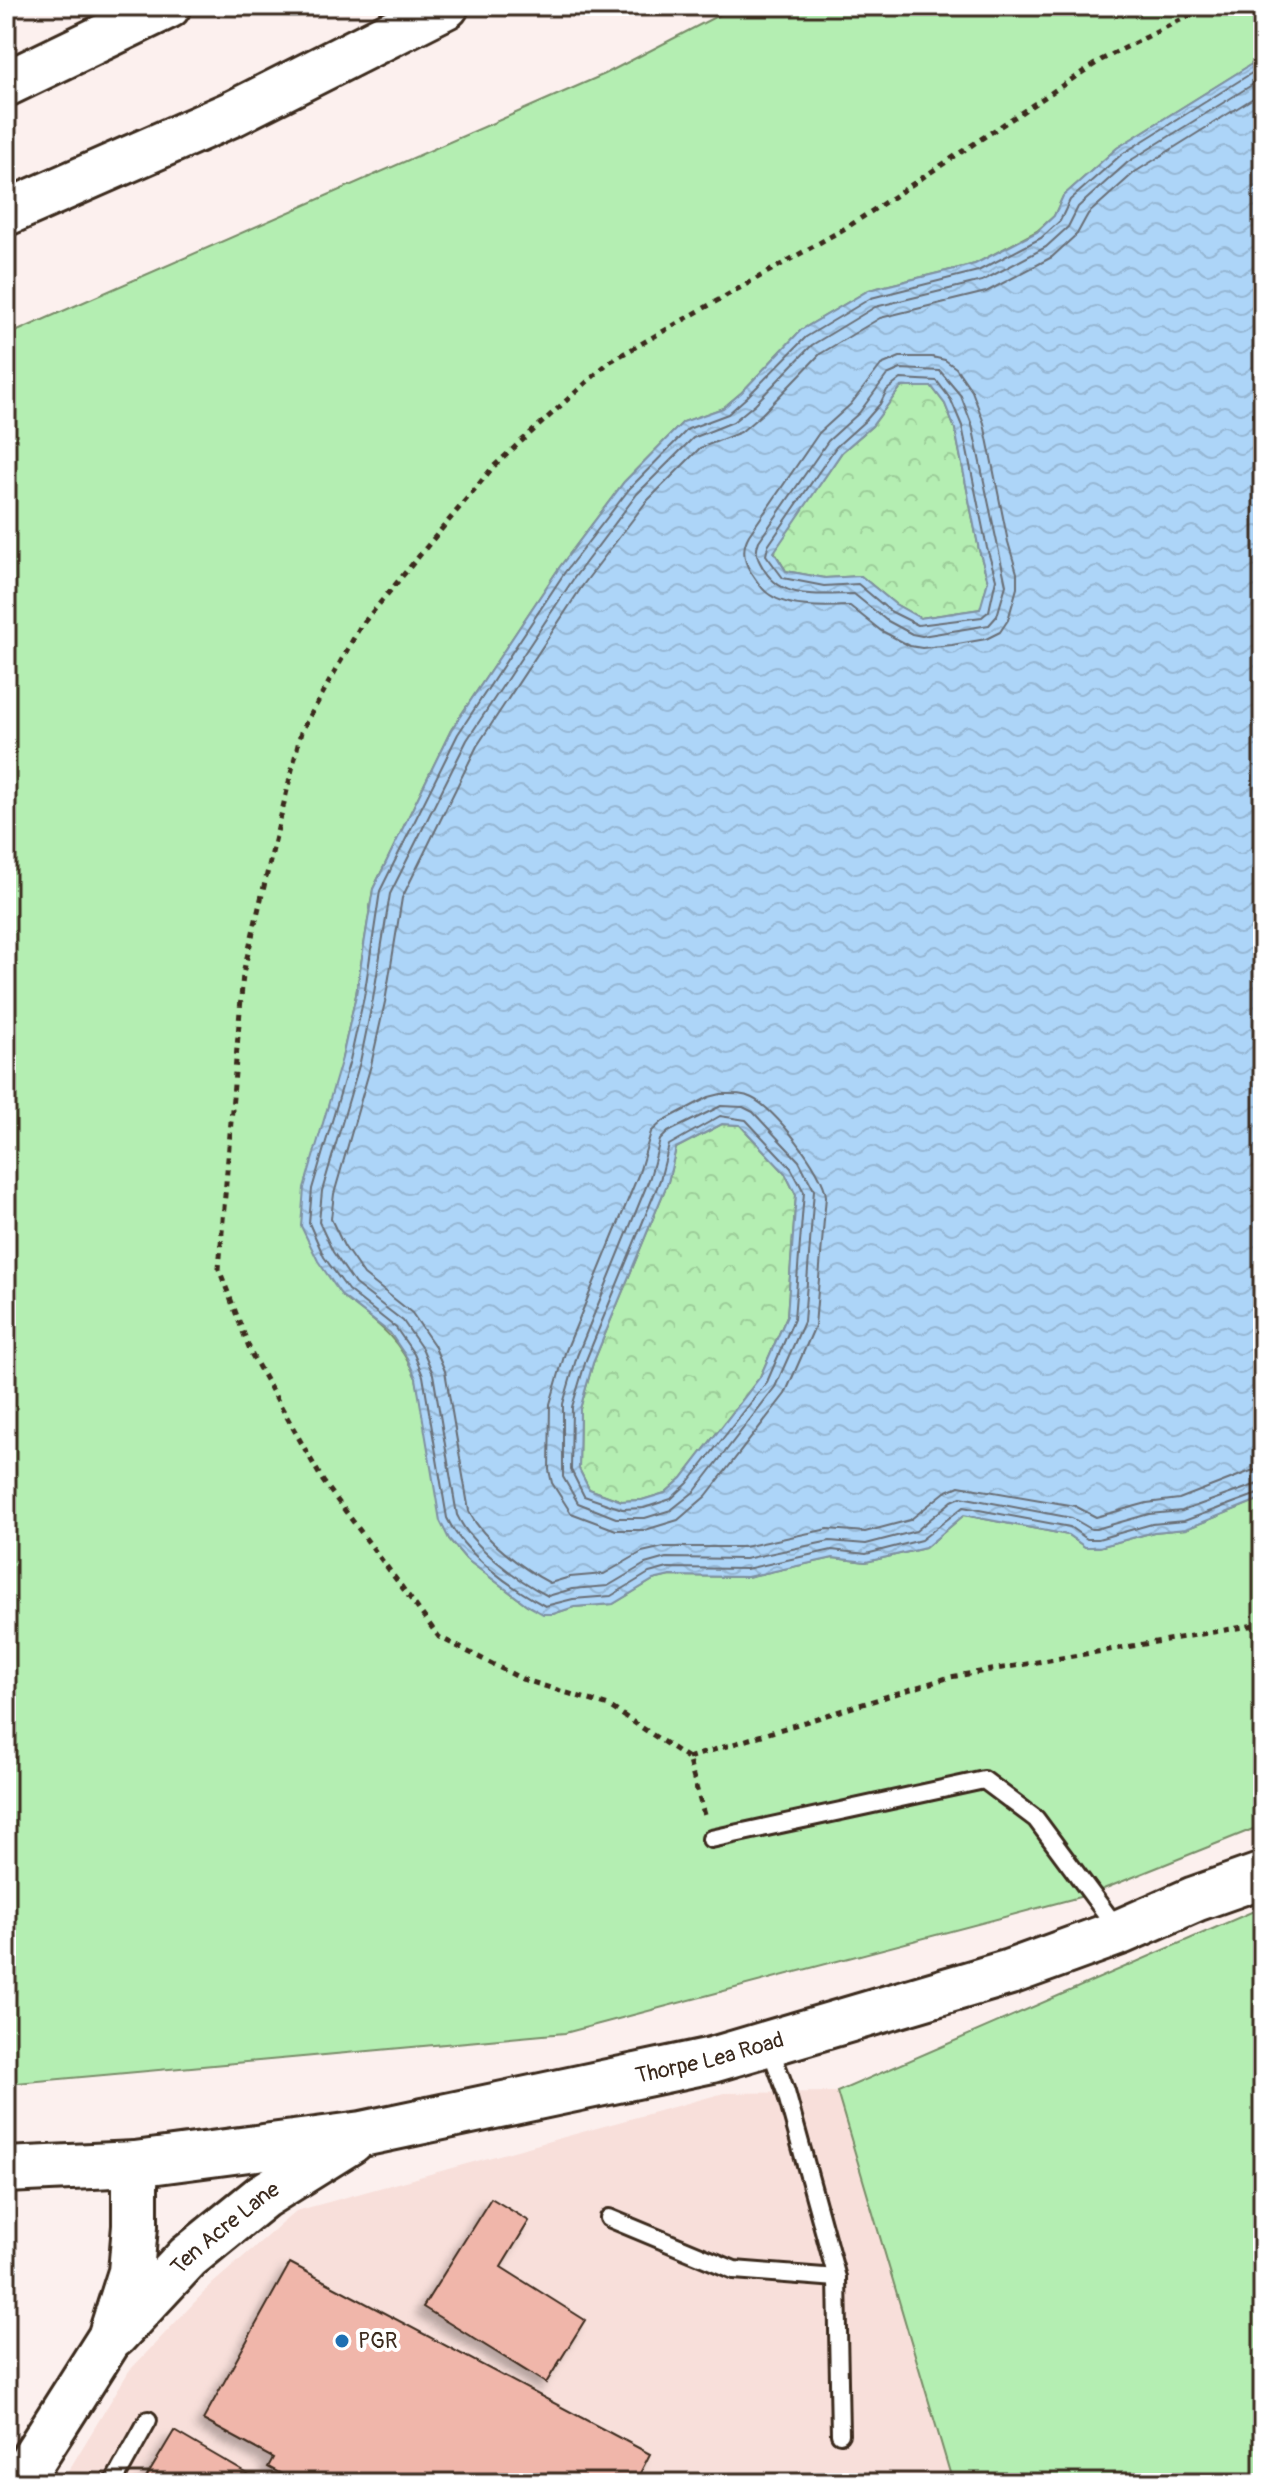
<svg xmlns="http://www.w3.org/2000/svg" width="1269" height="2489" font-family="Pangolin,sans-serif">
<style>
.built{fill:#f8dfda}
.grass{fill:#b4eeb2;stroke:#788c68;stroke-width:2}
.forest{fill:url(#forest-crowns);stroke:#788c68;stroke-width:2}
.water{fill:url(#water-waves);stroke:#7f91a1;stroke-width:2;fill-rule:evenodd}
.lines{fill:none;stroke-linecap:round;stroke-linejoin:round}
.shore{stroke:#696e75;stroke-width:2}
.building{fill:#f0b6aa;stroke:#3b2a1e;stroke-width:2;filter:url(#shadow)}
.lane-casing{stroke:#3b2a1e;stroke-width:22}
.secondary-casing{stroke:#3b2a1e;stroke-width:50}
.highway-casing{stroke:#3b2a1e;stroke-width:50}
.path{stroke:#3b2a1e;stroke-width:5;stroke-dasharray:6 6;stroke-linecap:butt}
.lane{stroke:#fff;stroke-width:16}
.secondary{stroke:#fff;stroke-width:44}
.highway{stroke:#fff;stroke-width:44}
.poi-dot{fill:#1f6fb2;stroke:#fff;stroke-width:3}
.labels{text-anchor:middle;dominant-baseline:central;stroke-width:8;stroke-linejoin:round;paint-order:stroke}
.street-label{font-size:22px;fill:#3b2a1e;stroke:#fff}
.poi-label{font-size:22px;fill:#3b2a1e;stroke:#fff;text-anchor:start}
</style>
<defs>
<pattern id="forest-crowns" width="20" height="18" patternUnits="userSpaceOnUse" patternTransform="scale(2)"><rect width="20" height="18" fill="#b4eeb2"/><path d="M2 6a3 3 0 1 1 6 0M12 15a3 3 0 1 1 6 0" fill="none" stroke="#9ccc99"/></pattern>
<pattern id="water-waves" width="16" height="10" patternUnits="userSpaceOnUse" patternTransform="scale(2)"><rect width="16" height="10" fill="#add5f8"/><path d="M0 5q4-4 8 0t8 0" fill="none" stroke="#96b7d4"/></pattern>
<filter id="shadow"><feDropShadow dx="-7" dy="7" stdDeviation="4" flood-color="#0004"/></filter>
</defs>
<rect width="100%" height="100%" fill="#fcf0ee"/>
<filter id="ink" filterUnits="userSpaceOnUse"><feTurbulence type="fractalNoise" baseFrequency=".0125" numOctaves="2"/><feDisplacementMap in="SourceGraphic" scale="16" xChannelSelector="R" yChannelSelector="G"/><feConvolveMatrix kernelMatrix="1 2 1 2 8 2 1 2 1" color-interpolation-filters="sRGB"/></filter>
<g filter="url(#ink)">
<!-- built -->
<polygon class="built" points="837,2092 953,2483 61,2483 129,2371 212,2284 296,2211 724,2093"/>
<!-- grass -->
<g class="grass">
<path d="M736 6H1263V57L1117 148 1063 196 1054 216 1037 231 975 264 869 290 801 330 742 392 723 408 683 422 624 482 559 568 451 730 373 889 356 995 342 1058V1296C377 1323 398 1336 416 1378L449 1539 466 1559 527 1605 553 1614 574 1607 613 1604 653 1580 670 1576 747 1577 833 1558 866 1562 925 1548 964 1515 1068 1535 1085 1547H1099L1154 1532 1186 1529 1263 1498V1825L1091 1894 565 2033 6 2084V336L605 74Z"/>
<polygon points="1263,1907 1263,2483 953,2483 837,2092"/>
</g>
<!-- forest -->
<g class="forest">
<polygon points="901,387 932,387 945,404 955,429 979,550 988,581 981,609 920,618 895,604 861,576 825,578 786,571 774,551 842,452 872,426"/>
<polygon points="722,1124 740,1125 785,1173 796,1195 787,1316 760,1377 682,1478 665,1493 642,1500 622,1501 589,1489 579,1469 580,1409 593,1363 668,1182 676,1148"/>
</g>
<!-- water -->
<path class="water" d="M1263 57V1498L1186 1529 1154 1532 1099 1547H1085L1068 1535 964 1515 925 1548 866 1562 833 1558 747 1577 670 1576 653 1580 613 1604 574 1607 553 1614H543L527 1605 466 1559 449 1539 440 1521 416 1378 407 1358 390 1333 342 1296 318 1261 301 1226 304 1188 342 1058 356 995 373 889 451 730 559 568 624 482 683 422 723 408 742 392 801 330 869 290 975 264 1037 232 1054 216 1063 196 1117 148ZM901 387H932L945 404 955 429 979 550 988 581 980 609 920 618 895 604 861 576 825 578 786 571 774 552 842 452 872 426ZM722 1124 740 1125 785 1173 796 1195 787 1316 760 1377 682 1478 665 1493 642 1500 621 1501 589 1489 579 1469 580 1409 593 1363 668 1182 676 1148Z"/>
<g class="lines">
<!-- shore -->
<g class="shore">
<path d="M1263 66 1122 154 1070 200 1060 221 1041 238 978 271 871 298 806 337 747 397 728 414 688 429 630 488 565 572 458 734 380 891 364 997 350 1060 312 1189 309 1223 324 1257 348 1290 396 1328 414 1354 423 1376 447 1518C464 1554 510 1587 545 1606L573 1599 611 1596 649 1573 668 1568 746 1569 832 1550 866 1554 921 1540 963 1507 1070 1527 1087 1539H1098L1152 1524 1184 1521 1263 1492"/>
<path d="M1263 78 1128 162 1078 207 1068 227 1046 247 982 281 875 307 812 345 755 404 733 422 693 438 637 494 574 578 467 740 390 894 373 999 360 1062 322 1191 319 1222 333 1252 355 1284 403 1321 423 1350 433 1374 457 1515C472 1547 517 1580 548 1596L572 1589 608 1586 645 1564 666 1558 745 1559 830 1541 866 1544 916 1531 952 1501 961 1497 1072 1518 1091 1529H1096L1149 1514 1182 1511 1263 1482"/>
<path d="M1263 92 1135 172 1088 214 1077 234 1052 257 986 292 880 318 820 354 762 414 741 432 700 448 646 502 583 585 477 746 402 898 385 1002 371 1065 334 1194 331 1219 344 1246 364 1275 412 1313 434 1345 445 1371 469 1511C481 1538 523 1569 550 1583L570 1577 604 1574 642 1552 664 1547H744L828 1529 865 1532 910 1520 945 1492 959 1486 1075 1506 1096 1517 1147 1503 1179 1499 1251 1471 1263 1469"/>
<path d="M900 357H932L945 360 956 368 972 391 984 423 1008 542 1017 573V588L1008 620 1000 632 986 639 952 645 922 648 910 646 880 630 850 606C827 607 790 609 770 595 761 590 756 579 750 571 743 559 742 547 749 535L819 433 851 404 881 365Z"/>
<path d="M901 369 940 371 961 396 972 425 1006 585 997 616 989 625 922 636 912 634 886 620 854 594C823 594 784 601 765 571 758 560 754 553 759 541L828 441 859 413 887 375Z"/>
<polygon points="901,379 937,381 951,400 962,426 987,548 996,579 989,611 982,617 918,625 890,611 858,584 824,586 783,578 766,555 768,546 836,447 866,420 880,404 887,390"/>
<path d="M721 1094C731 1094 742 1093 752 1098 774 1108 824 1171 826 1196L815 1326 785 1394 706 1496 678 1520 645 1530H616L571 1513 552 1483 549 1470 550 1404 565 1353 639 1173 651 1132 663 1121 709 1097Z"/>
<polygon points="721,1106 743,1107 753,1112 799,1161 814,1190 804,1322 775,1387 695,1491 671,1510 645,1518 616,1518 578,1503 563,1477 563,1404 577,1356 650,1177 660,1140 668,1132"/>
<polygon points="720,1116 746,1120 791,1168 804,1192 794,1319 767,1382 688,1483 671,1499 644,1508 622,1509 584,1496 571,1470 572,1407 586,1360 660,1180 669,1145"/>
</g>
</g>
<!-- building -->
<g class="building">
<polygon points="491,2198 529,2221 501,2267 585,2320 546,2383 423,2307"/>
<polygon points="290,2263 650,2454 635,2483 298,2483 268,2467 273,2458 203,2420"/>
<polygon points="174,2431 263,2483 143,2483"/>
</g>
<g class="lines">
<defs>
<g id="lane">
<polyline points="711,1839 984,1780 1036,1819 1119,1931"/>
<polyline points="769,2045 786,2092 837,2278 840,2434"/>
<polyline points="609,2218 734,2270 837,2278"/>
<polyline points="113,2483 148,2420"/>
</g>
<g id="secondary">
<path id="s1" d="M6 2170 135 2164 362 2134 712 2060 1010 1972 1120 1932 1195 1899 1263 1875"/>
<path id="s2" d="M115 2335 188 2257 263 2196 351 2141"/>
<polyline points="18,2483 110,2338 131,2272 135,2226 135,2164"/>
</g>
<g id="highway">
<polyline points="6,84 168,6"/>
<polyline points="6,213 234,113 446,6"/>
</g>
</defs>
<!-- lane casing -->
<use href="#lane" class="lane-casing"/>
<!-- secondary casing -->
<use href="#secondary" class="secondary-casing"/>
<!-- highway casing -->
<use href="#highway" class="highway-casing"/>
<!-- path -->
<g class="path">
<polyline points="688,1758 950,1677 1255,1625 1263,1621"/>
<polyline points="704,1815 688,1758 609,1706 522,1679 439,1637 323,1481 252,1355 219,1269 243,974 301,732 360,627 494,466 609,362 849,226 1101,60 1208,6"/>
</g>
<!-- lane -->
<use href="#lane" class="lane"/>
<!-- secondary -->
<use href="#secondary" class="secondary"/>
<!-- highway -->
<use href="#highway" class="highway"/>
</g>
</g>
<!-- markers -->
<circle class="poi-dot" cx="342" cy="2341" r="8"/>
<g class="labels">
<!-- street labels -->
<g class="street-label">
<text stroke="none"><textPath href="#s1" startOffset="714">Thorpe Lea Road</textPath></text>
<text stroke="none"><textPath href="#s2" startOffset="154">Ten Acre Lane</textPath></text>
</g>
<!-- poi labels -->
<g class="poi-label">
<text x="358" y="2341">PGR</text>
</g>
</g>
<!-- margin -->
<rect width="1269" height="2489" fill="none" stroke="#fff" stroke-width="32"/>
<rect x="16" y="16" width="1237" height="2457" fill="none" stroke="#3b2a1e" stroke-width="3" filter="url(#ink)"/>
</svg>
